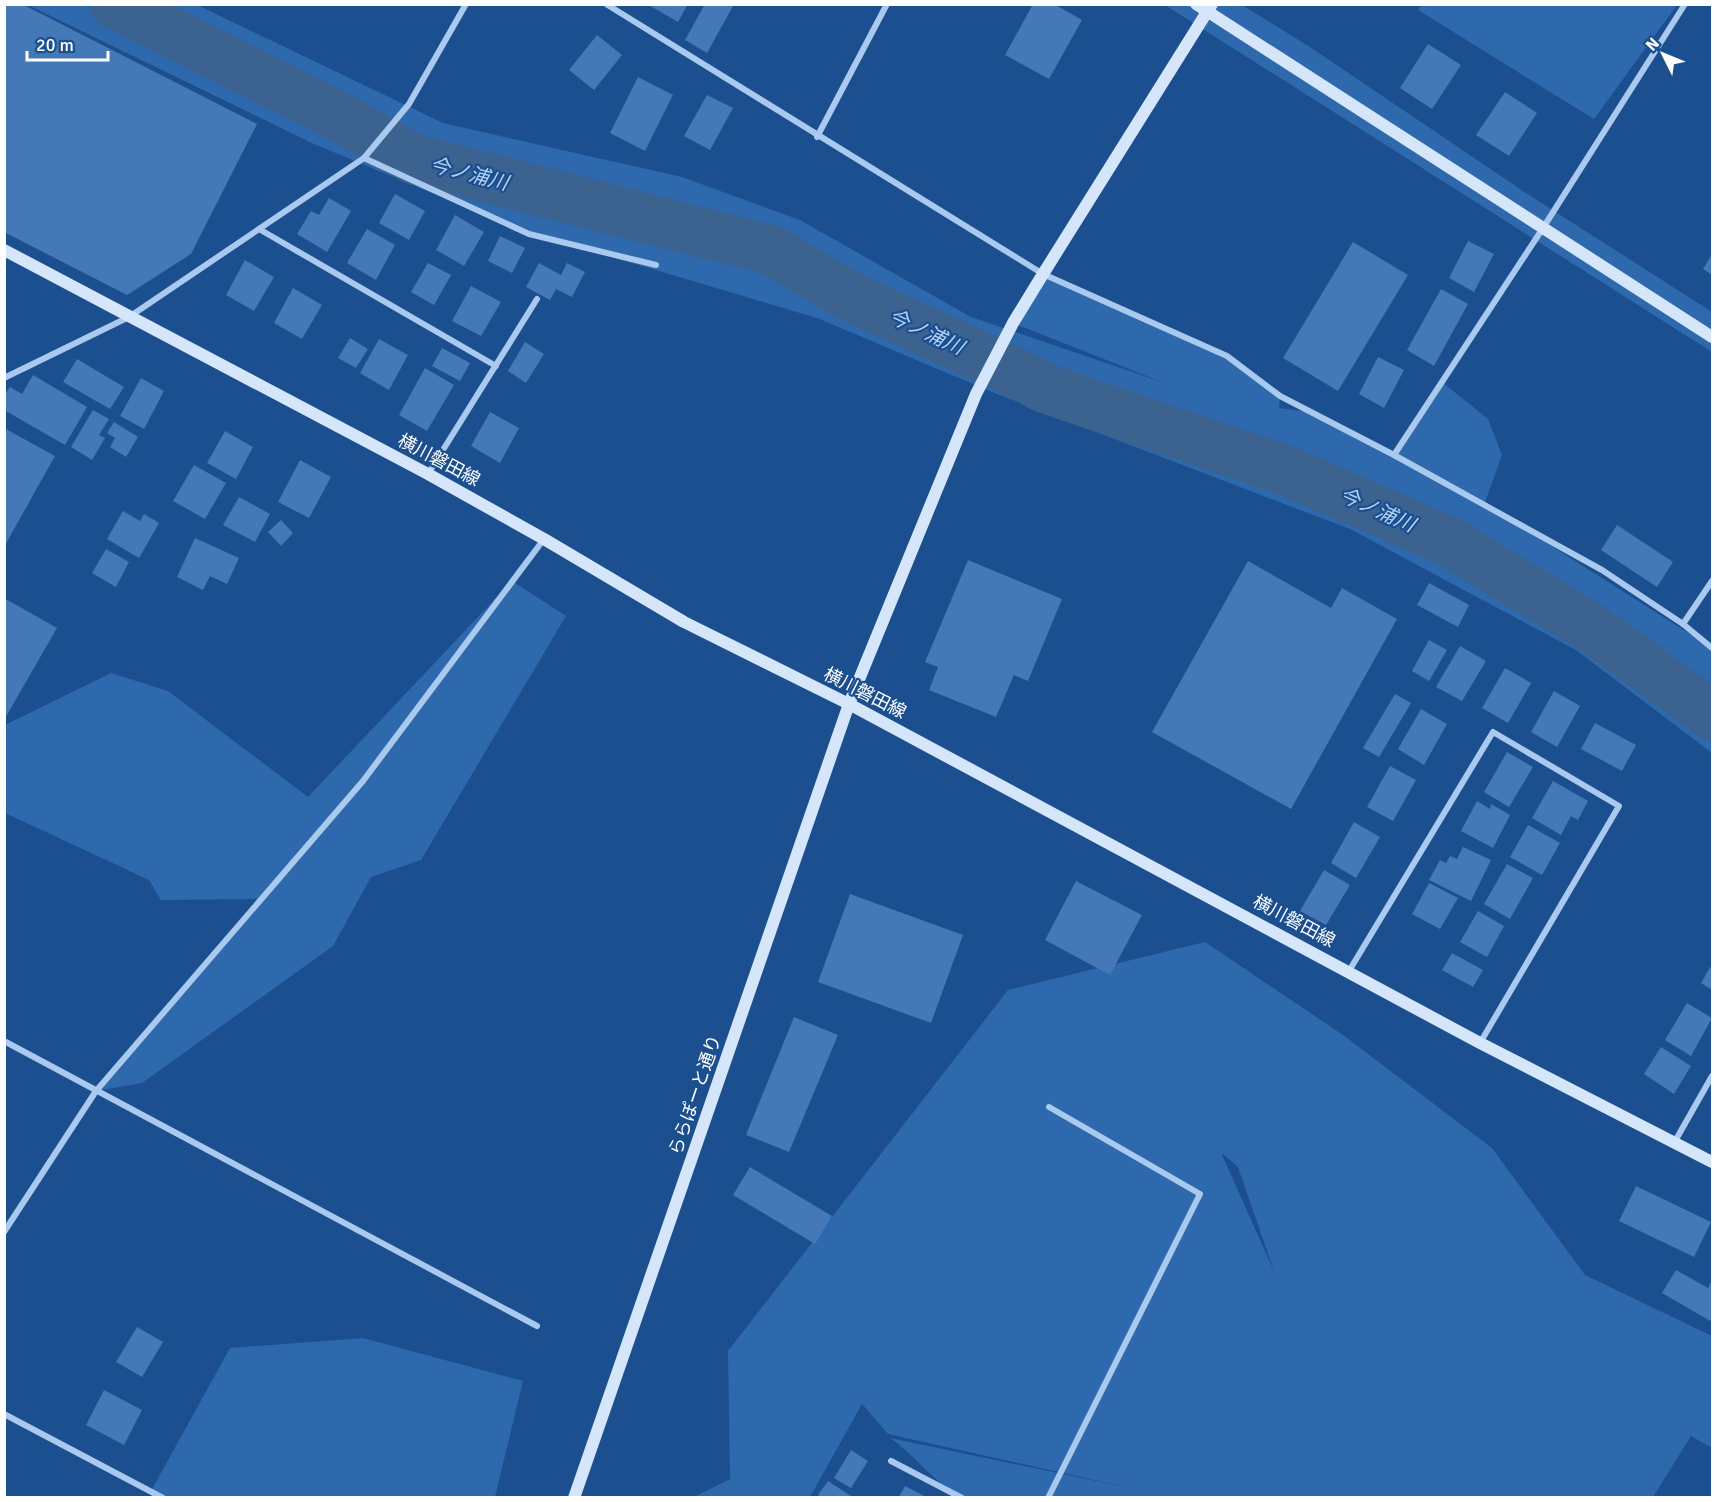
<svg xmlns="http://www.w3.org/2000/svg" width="1717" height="1502" font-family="Signika,'Noto Sans JP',sans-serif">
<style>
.green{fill:#2e69ad;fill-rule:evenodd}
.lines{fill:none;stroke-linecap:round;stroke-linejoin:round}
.river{stroke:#3c6290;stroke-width:50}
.building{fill:#4478b7}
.street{stroke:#a9c9ee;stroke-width:6}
.secondary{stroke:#d6e6fa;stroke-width:12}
.labels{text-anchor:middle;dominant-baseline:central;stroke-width:4.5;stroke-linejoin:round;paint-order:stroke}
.street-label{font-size:18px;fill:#fff;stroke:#1b4f8f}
.water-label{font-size:20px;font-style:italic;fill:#b5d3f5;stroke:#1b4f8f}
</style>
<rect width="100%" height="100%" fill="#1b4f8f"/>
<!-- green -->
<g class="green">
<polygon points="1422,4 1677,4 1677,5 1594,119 1418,10"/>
<polygon points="28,5 197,5 443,123 682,177 800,220 971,317 1162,382 1013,323 1043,274 1227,356 1280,396 1279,408 1310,412 1394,455 1442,382 1488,419 1502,455 1484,505 1509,519 1712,648 1712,753 1576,650 1350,529 992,392 817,318 521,230 314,144"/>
<polygon points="1165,5 1242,5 1310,47 1523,191 1712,312 1712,352"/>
<polygon points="512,581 566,616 421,860 371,877 333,946 142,1083 96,1091 261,899 161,900 149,880 5,813 5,725 111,673 168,691 308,797"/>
<path d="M1205 942 1343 1035 1492 1148 1585 1275 1712 1336V1448L1691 1436 1653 1497H962C934 1483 916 1456 890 1438L1135 1489 888 1434 862 1404 810 1497 692 1498 730 1479 728 1351 1008 990ZM1223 1154 1238 1167 1274 1271 1222 1155Z"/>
<polygon points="363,1338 523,1381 495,1497 168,1498 151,1491 230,1348"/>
</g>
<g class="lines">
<!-- river -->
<polyline class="river" points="115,4 327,110 413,159 771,250 849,296 1023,376 1042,387 1287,471 1448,541 1590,627 1712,715"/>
</g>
<!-- building -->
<g class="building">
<polygon points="4,4 22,4 257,124 191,254 127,295 4,232"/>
<polygon points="647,4 688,4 678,22"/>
<polygon points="705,4 733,6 707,53 685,40"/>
<polygon points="1033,4 1054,4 1082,20 1049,79 1005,55"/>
<polygon points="597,35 622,55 594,90 569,70"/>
<polygon points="1428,44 1461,65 1432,109 1400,88"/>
<polygon points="638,77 673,95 645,151 610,133"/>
<polygon points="1505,92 1537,113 1509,156 1476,135"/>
<polygon points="707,95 733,108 710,150 684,136"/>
<polygon points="395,194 425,211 409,240 379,223"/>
<polygon points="329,198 351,211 327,252 297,234 311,211 319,215"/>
<polygon points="455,215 484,232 464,266 436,250"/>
<polygon points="367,229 395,245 376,280 347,263"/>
<polygon points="500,236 525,248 512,273 488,261"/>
<polygon points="1468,241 1494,254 1474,292 1449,278"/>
<polygon points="1353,242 1408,275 1338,391 1283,358"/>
<polygon points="1712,254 1712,275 1703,269"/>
<polygon points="245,260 274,277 254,311 226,295"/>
<polygon points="428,263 451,275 434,305 411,292"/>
<polygon points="539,263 561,275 567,263 585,272 572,297 556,289 550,300 526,287"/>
<polygon points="471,286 501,302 481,336 452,321"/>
<polygon points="293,288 322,305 302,339 274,323"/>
<polygon points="1441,289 1468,304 1434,366 1407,350"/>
<polygon points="350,338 368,349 356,368 338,358"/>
<polygon points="379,339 408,355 389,390 360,373"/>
<polygon points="525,342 544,354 526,383 508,371"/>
<polygon points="442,348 470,363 460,381 432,366"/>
<polygon points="1378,357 1404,370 1384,408 1359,394"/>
<polygon points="77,359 124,387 110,409 63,382"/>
<polygon points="425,368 454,385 427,431 399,415"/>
<polygon points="33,375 87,407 65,445 4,410 4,396 10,387 22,394"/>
<polygon points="141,378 164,391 144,429 120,416"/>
<polygon points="93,410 109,419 99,435 105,438 92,460 71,447"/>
<polygon points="490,412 519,428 500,463 471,446"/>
<polygon points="114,422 138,437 126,457 110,447 115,438 107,433"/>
<polygon points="4,428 55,456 4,547"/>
<polygon points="225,431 253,447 236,479 207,463"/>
<polygon points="300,460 331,477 309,518 278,502"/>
<polygon points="194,465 226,483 205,519 173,501"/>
<polygon points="239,497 270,514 255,542 223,525"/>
<polygon points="123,511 140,521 144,514 159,523 139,558 107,539"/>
<polygon points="281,520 293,533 281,546 268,532"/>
<polygon points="1617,525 1673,562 1657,587 1601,550"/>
<polygon points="195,538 239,558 227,584 210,576 203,590 177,577"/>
<polygon points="106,549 129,562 116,587 92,573"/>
<polygon points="968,560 1062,599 1028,681 1014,675 996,717 929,690 938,667 925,662"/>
<polygon points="1248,561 1331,608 1342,588 1397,619 1291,809 1152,732"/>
<polygon points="1429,583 1469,605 1458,627 1417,605"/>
<polygon points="4,598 57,628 4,720"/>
<polygon points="1429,640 1447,650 1429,681 1412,671"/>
<polygon points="1460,646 1486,661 1462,701 1436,687"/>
<polygon points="1505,668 1531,683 1508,723 1482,708"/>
<polygon points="1554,691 1580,706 1557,747 1531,732"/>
<polygon points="1395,694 1411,703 1379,757 1363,748"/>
<polygon points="1421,709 1447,724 1424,765 1398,749"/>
<polygon points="1595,723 1636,745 1622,771 1581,749"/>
<polygon points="1507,752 1533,767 1509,807 1484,792"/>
<polygon points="1390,766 1416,780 1393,821 1367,807"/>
<polygon points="1553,781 1588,801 1578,820 1571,816 1561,835 1532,818"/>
<polygon points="1477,801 1490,809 1491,804 1510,815 1493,848 1461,831"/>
<polygon points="1354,822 1380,837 1356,878 1331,863"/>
<polygon points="1528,825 1560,843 1542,875 1510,857"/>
<polygon points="1463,847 1491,860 1471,901 1429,880 1440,860 1446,863 1450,856 1457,859"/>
<polygon points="1507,864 1533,878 1510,919 1484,904"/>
<polygon points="1324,870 1350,885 1326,925 1300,911"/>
<polygon points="1076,881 1142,915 1110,975 1045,940"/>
<polygon points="1429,883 1458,898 1440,929 1412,914"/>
<polygon points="850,894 963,935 931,1023 818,982"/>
<polygon points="1478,911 1504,926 1487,957 1460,942"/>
<polygon points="1452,953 1483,970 1473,987 1442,970"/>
<polygon points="1712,964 1712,990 1701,983"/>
<polygon points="1687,1003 1712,1018 1691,1056 1665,1040"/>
<polygon points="794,1017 838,1035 789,1152 746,1135"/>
<polygon points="1661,1047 1691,1066 1674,1094 1644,1074"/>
<polygon points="750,1167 832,1216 815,1244 733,1195"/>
<polygon points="1636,1186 1711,1222 1694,1257 1619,1221"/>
<polygon points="1676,1270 1708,1288 1712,1280 1712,1322 1662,1293"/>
<polygon points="137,1327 163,1342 142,1377 116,1362"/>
<polygon points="104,1390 142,1410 124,1445 86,1425"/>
<polygon points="851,1450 868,1461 851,1488 834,1478"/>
<polygon points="828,1481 854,1498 822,1498 818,1495"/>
<polygon points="905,1486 928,1498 898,1498"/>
</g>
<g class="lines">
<!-- street -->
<g class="street">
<polyline points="606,4 1043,274 1227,356 1280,396 1394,455 1602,570 1683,624 1712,648"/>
<polyline points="817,137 887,4"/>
<polyline points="364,158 529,234 656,265"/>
<polyline points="259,229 496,366"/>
<polyline points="4,378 129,317 364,158 409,104 466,4"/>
<polyline points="1394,455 1543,228 1685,4"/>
<polyline points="428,474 537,299"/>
<polyline points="1683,624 1712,581"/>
<polyline points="1349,971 1493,732 1619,806 1480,1043"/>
<polyline points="4,1041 537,1326"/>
<polyline points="1674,1143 1712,1076"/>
<polyline points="4,1232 96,1091 363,781 544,539"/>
<polyline points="4,1414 163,1498"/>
<polyline points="891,1461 962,1498"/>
<polyline points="1048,1498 1200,1194 1049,1107"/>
</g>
<!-- secondary -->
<g class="secondary">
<polyline points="1196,4 1712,337"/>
<polyline points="4,250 428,474 544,539 684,622 849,704 1480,1043 1712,1162"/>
<polyline points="574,1498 849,704 976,394 1013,323 1043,274 1212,4"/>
</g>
</g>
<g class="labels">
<!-- street labels -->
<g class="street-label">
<text transform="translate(439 460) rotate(28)">横川磐田線</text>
<text transform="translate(865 693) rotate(27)">横川磐田線</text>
<text transform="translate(1294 921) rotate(28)">横川磐田線</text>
<text transform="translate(695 1095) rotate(-71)">ららぽーと通り</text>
</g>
<!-- water labels -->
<g class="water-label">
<text transform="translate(469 174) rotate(14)">今ノ浦川</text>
<text transform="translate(926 332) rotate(25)">今ノ浦川</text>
<text transform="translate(1377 510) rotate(24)">今ノ浦川</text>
</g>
</g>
<!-- border -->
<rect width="1717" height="1502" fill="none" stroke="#ffffff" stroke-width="12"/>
<!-- north arrow -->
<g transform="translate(1663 54) rotate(313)" stroke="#1b4f8f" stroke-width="4.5" paint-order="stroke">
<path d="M0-4.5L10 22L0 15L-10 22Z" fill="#ffffff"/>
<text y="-9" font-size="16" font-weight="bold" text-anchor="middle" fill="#ffffff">N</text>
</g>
<!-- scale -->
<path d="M27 51v9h81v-9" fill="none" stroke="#ffffff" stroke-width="3"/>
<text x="36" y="51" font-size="18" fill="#ffffff" stroke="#1b4f8f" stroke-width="4.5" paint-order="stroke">20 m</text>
</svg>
